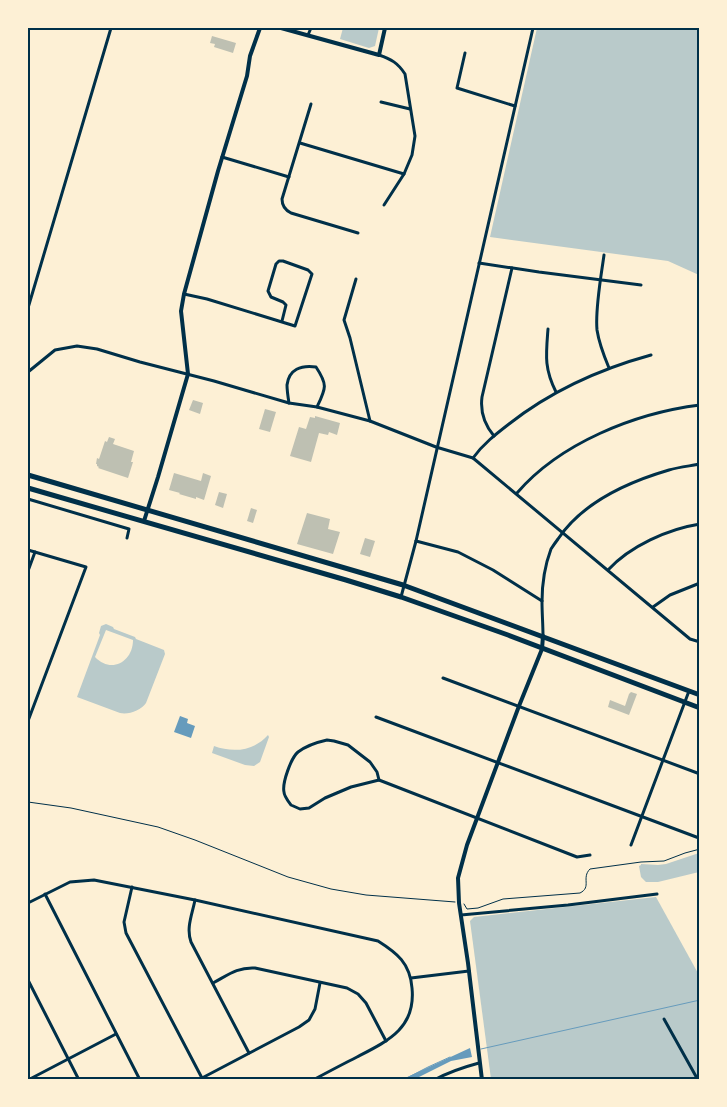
<svg xmlns="http://www.w3.org/2000/svg" width="727" height="1107" font-family="Mulish,sans-serif">
<style>
.green{fill:#b9caca;fill-rule:evenodd}
.water{fill:#669bbc}
.lines{fill:none;stroke-linecap:round;stroke-linejoin:round}
.stream{stroke:#669bbc;stroke-width:1}
.building{fill:#bec0b2}
.path{stroke:#003049;stroke-width:1}
.minor{stroke:#003049;stroke-width:3}
.tertiary{stroke:#003049;stroke-width:4}
.primary{stroke:#003049;stroke-width:5}
.neatline{fill:none;stroke:#003049;stroke-width:2}
</style>
<rect width="100%" height="100%" fill="#fdf0d5"/>
<!-- green -->
<g class="green">
<polygon points="343,28 379,28 375,46 369,48 340,39"/>
<polygon points="537,28 699,28 699,275 668,261 490,237"/>
<path d="M106 624 113 627 114 629 135 637 136 639 164 650 165 654 146 703C141 710 129 715 120 713L77 697 100 635 99 633 101 626ZM106 630 133 640C133 662 111 674 95 657Z"/>
<path d="M268 735 269 737 260 762 254 766 245 765 212 753 214 746C233 753 254 751 268 735Z"/>
<polygon points="699,853 699,872 658,882 646,882 641,877 639,866 641,865 641,864 658,865 666,864"/>
<polygon points="656,897 699,975 699,1079 491,1079 470,921 474,917"/>
</g>
<!-- water -->
<g class="water">
<polygon points="180,716 188,719 187,723 195,726 191,738 174,732"/>
<polygon points="470,1048 472,1057 451,1061 415,1079 403,1079"/>
</g>
<g class="lines">
<!-- stream -->
<g class="stream">
<polyline points="481,1049 700,1000"/>
<polyline points="403,1080 428,1067 450,1057"/>
</g>
</g>
<!-- building -->
<g class="building">
<polygon points="212,36 236,43 233,53 214,47 215,44 210,43"/>
<polygon points="193,400 203,403 200,414 189,410"/>
<polygon points="265,409 276,412 270,432 259,429"/>
<polygon points="315,416 340,423 337,435 329,432 328,435 319,433 311,462 290,456 299,427 306,429 310,417 315,418"/>
<polygon points="109,437 115,439 113,444 134,451 131,462 133,462 128,478 98,468 99,467 97,466 97,464 96,464 97,458 99,459 105,441 107,442"/>
<polygon points="174,473 201,481 203,473 211,476 204,500 196,497 196,499 179,494 180,493 169,490"/>
<polygon points="219,492 227,494 223,508 215,505"/>
<polygon points="251,508 257,510 253,523 247,521"/>
<polygon points="307,513 330,519 328,529 340,532 333,554 297,544"/>
<polygon points="365,538 375,541 370,557 360,554"/>
<polygon points="631,692 637,694 629,715 608,707 610,700 625,706 629,694"/>
</g>
<g class="lines">
<!-- path -->
<g class="path">
<polyline points="28,802 71,808 158,827 195,840 288,877 331,889 366,895 455,902"/>
<path d="M464 904 467 909 478 908 503 899 580 893C592 887 581 878 590 869L641 862 664 861 685 853 700 849"/>
</g>
<!-- minor -->
<g class="minor">
<polyline points="308,35 311,28"/>
<polyline points="465,53 457,88 515,106"/>
<path d="M379 55C391 59 398 63 405 74L415 136 412 155 404 174 384 205"/>
<polyline points="381,102 410,109"/>
<path d="M311 104 282 199C282 206 285 210 291 213L358 233"/>
<polyline points="300,143 404,174"/>
<polyline points="222,157 289,177"/>
<path d="M604 255C601 277 595 309 597 330 599 343 604 356 609 368"/>
<polyline points="479,263 539,272 641,285"/>
<polyline points="356,279 344,320 350,338 370,421"/>
<polyline points="184,294 207,299 295,326 312,274 308,270 283,261 279,261 276,264 268,291 271,297 283,302 286,305 282,321"/>
<polyline points="28,308 111,28"/>
<path d="M548 329C546 355 544 368 556 392"/>
<polyline points="28,372 55,350 77,346 97,349 140,362 214,381 289,403 317,407 370,421 436,447 473,458 690,639 700,642"/>
<path d="M289 403C288 397 287 391 287 385 289 369 301 365 316 367 328 385 326 388 317 407"/>
<path d="M494 436C484 424 480 412 482 397L512 268"/>
<path d="M473 458C483 444 496 434 509 424 551 391 600 369 651 355"/>
<path d="M517 493C560 443 635 413 700 405"/>
<polyline points="28,499 129,529 127,538"/>
<polyline points="416,541 458,552 493,570 542,601"/>
<polyline points="28,550 86,567 28,721"/>
<path d="M608 570C630 546 668 529 700 524"/>
<polyline points="28,571 35,552"/>
<polyline points="401,597 416,541 533,28"/>
<polyline points="653,607 670,595 700,583"/>
<path d="M543 636C543 625 542 613 542 602 542 584 545 565 551 549 553 546 555 543 558 539 582 503 628 482 669 470 679 467 690 466 700 464"/>
<polyline points="443,678 700,774"/>
<polyline points="376,717 699,838"/>
<path d="M327 740 334 741 348 745 370 762 377 772 379 780 351 787 325 798 309 808 300 809 291 805C288 801 284 796 284 792 282 783 291 758 298 752 306 746 318 742 327 740Z"/>
<polyline points="379,780 577,857 590,855"/>
<polyline points="631,845 689,691"/>
<polyline points="132,887 124,922 126,933 203,1080"/>
<polyline points="45,894 140,1080"/>
<path d="M195 900C192 915 186 928 191 942L249 1053"/>
<path d="M28 903 70 882 94 880 195 900 378 941C397 953 410 963 412 988 416 1028 388 1041 357 1057 343 1064 328 1072 313 1080"/>
<polyline points="461,915 568,905 657,894"/>
<polyline points="411,978 469,971"/>
<polyline points="28,980 79,1080"/>
<path d="M213 983C228 975 237 967 255 968L347 988 358 994 366 1003 386 1041"/>
<polyline points="664,1019 698,1080"/>
<polyline points="202,1078 299,1027 309,1020 315,1009 320,983"/>
<polyline points="28,1080 116,1034"/>
<path d="M434 1080C449 1072 464 1067 479 1063"/>
</g>
<!-- tertiary -->
<g class="tertiary">
<polyline points="281,28 379,55 385,28"/>
<polyline points="144,521 158,477 188,374 181,311 184,294 218,171 247,76 250,56 260,28"/>
<polyline points="482,1080 468,963 459,903 458,878 467,845 519,706 542,649 543,636"/>
</g>
<!-- primary -->
<g class="primary">
<polyline points="28,475 403,585 700,695"/>
<polyline points="28,488 346,580 401,597 508,635 700,708"/>
</g>
</g>
<!-- border -->
<rect width="727" height="1107" fill="none" stroke="#fdf0d5" stroke-width="58"/>
<rect x="29" y="29" width="669" height="1049" class="neatline"/>
</svg>
